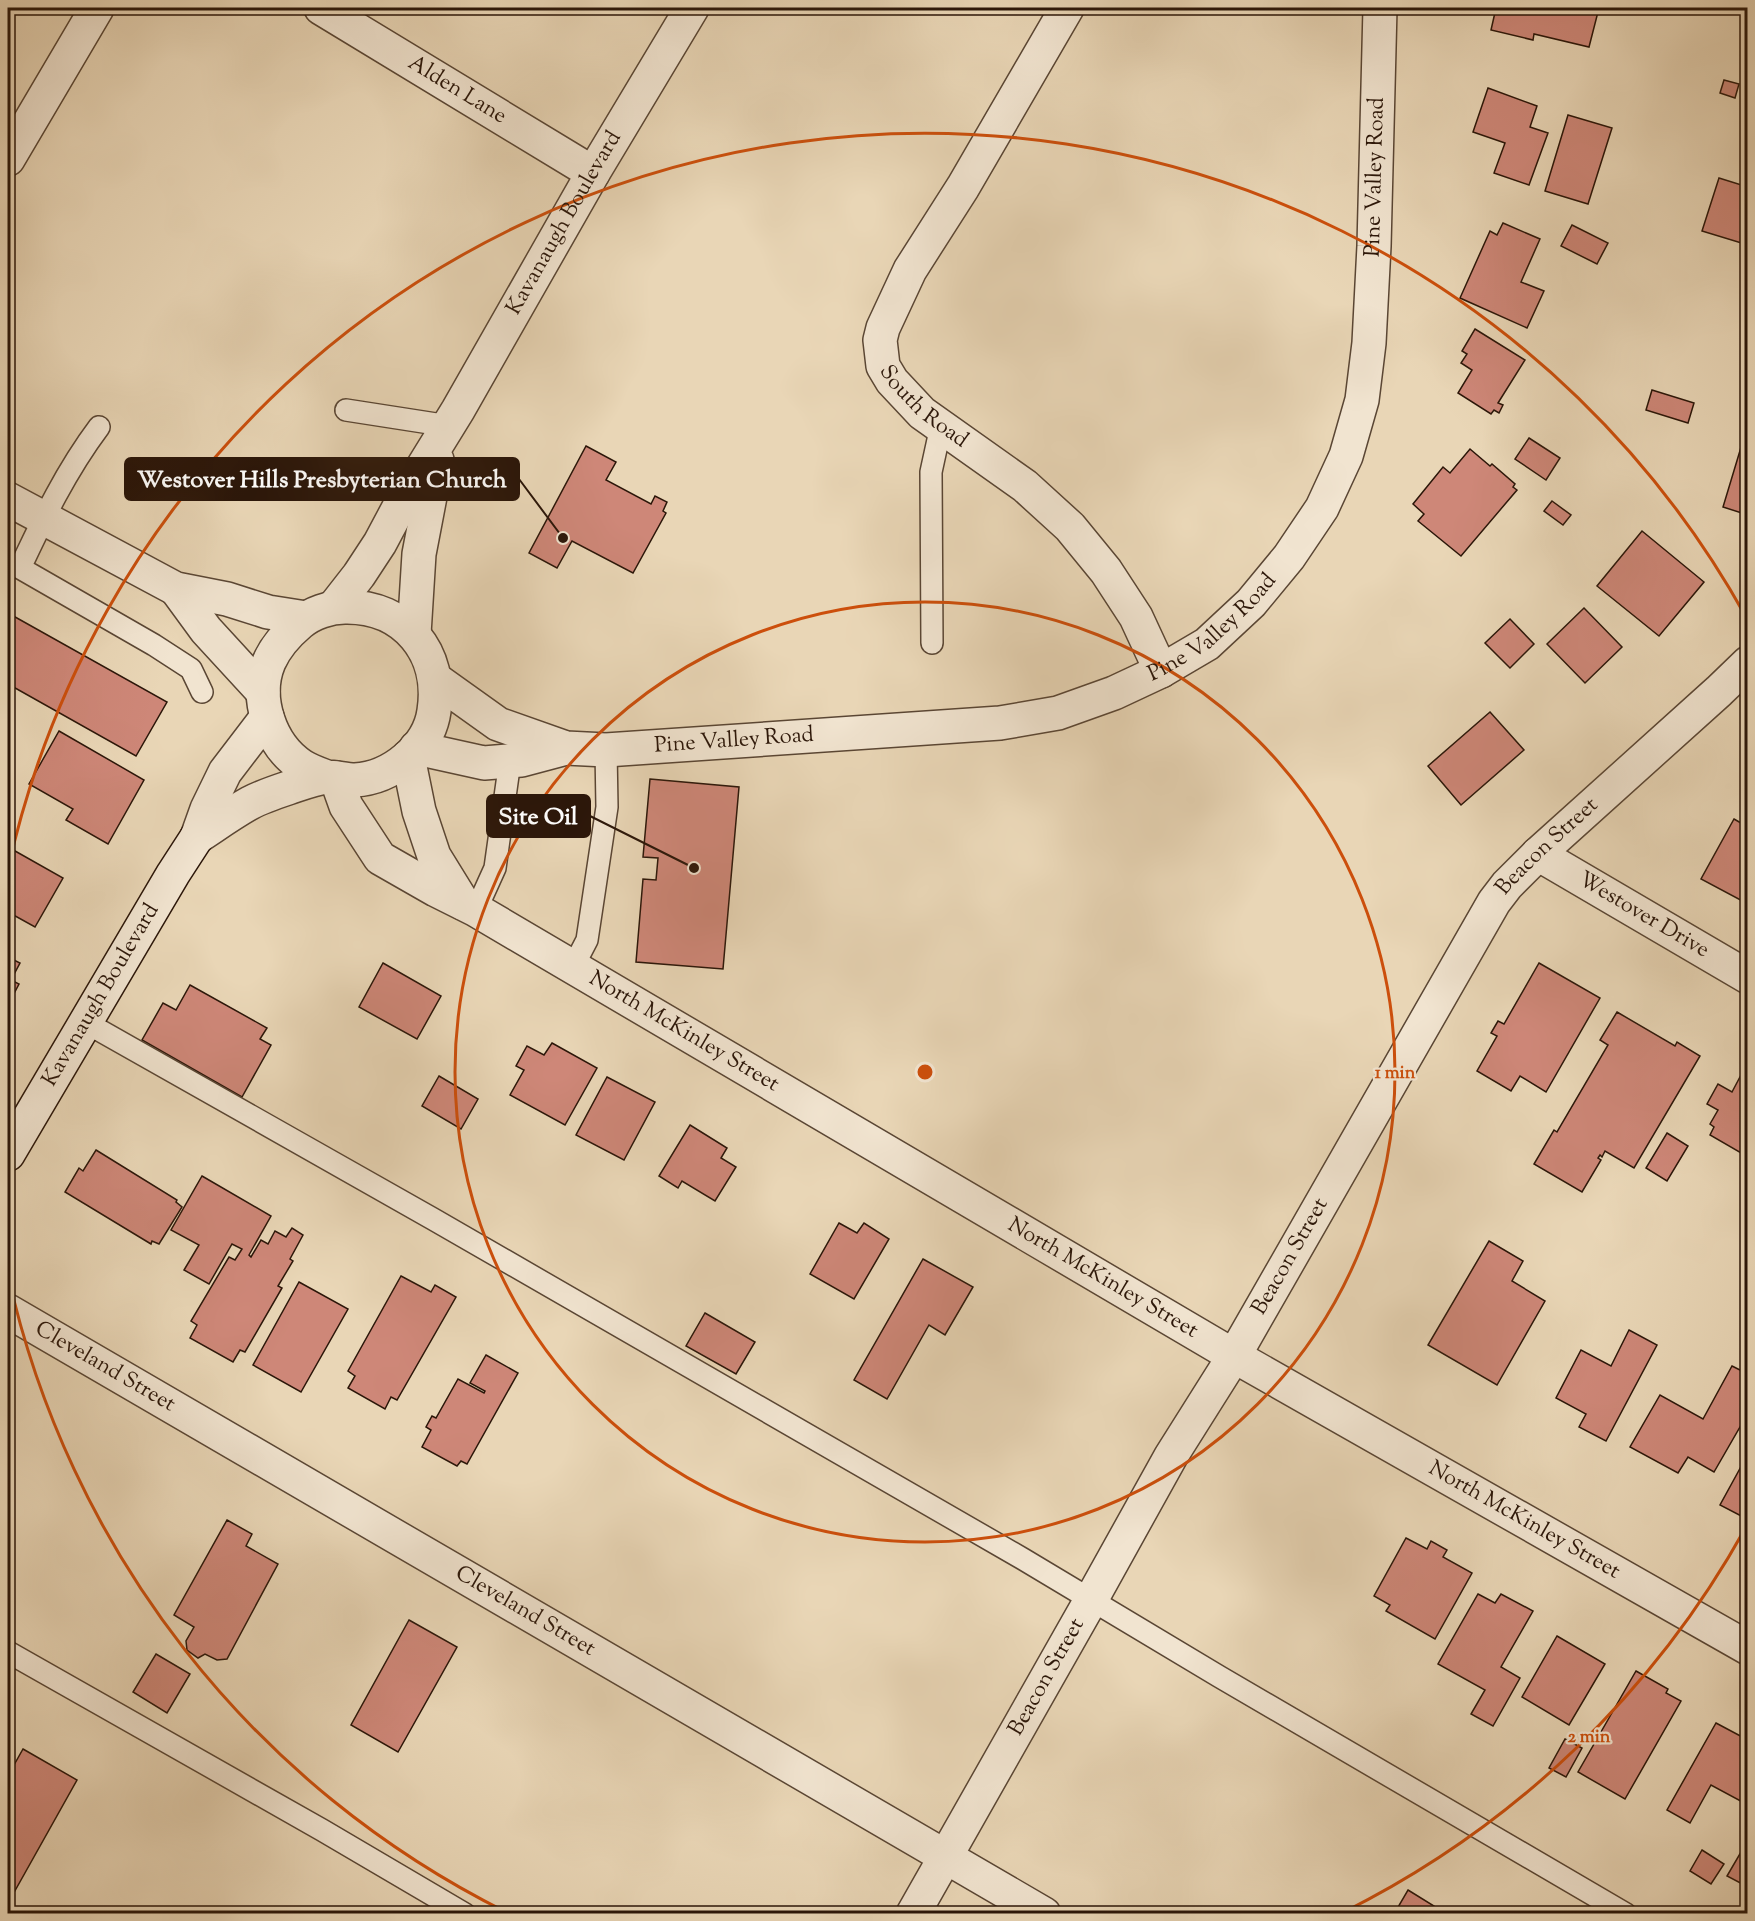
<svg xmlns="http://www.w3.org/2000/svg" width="1755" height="1921" font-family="'Sorts Mill Goudy',serif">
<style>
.building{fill:#ce8778;stroke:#2b1609;stroke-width:1.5}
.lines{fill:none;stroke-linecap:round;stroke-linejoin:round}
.lane-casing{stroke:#5a4634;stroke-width:24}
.street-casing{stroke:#5a4634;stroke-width:36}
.secondary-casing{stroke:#2b1609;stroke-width:36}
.lane{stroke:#f1e4d0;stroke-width:21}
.street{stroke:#f1e4d0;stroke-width:33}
.secondary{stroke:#f1e4d0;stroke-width:33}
.ring{fill:none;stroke:#cc4f0c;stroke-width:3}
.labels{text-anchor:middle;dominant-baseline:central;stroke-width:4.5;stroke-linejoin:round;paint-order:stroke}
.street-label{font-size:22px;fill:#2b1609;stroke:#f1e4d0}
.centre{fill:#cc4f0c;stroke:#f1e4d0;stroke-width:3}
.ring-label{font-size:18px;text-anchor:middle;font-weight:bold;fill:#cc4f0c;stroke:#f1e4d0;stroke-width:4.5;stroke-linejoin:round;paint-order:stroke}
.leader{fill:none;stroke:#2b1609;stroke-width:2}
.callout-dot{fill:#2b1609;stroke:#f1e4d0;stroke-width:2}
.callout{fill:#2b1609;stroke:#2b1609;stroke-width:2}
.callout-label{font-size:24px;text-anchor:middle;font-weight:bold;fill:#fff}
</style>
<rect width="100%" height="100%" fill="#e9d6b6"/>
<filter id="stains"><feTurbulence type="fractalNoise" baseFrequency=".00333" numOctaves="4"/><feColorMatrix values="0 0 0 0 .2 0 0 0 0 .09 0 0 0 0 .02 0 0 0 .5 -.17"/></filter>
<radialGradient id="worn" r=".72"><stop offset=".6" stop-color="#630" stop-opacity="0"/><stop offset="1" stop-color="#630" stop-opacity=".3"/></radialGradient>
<!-- building -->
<g class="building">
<polygon points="1496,8 1599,8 1589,47 1534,34 1533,40 1491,30"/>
<polygon points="1724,80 1739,84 1735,98 1720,93"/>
<polygon points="1488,88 1537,106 1530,127 1548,133 1529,185 1494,173 1505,143 1473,132"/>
<polygon points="1568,115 1612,128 1588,204 1545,191"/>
<polygon points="1719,178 1748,187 1748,245 1702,231"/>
<polygon points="1503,223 1540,239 1521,282 1544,291 1527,328 1460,298 1490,231 1497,235"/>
<polygon points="1572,225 1608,243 1597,264 1561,246"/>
<polygon points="1475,329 1525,360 1498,403 1503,405 1499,413 1494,410 1491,414 1458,393 1472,370 1461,363 1467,354 1462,351"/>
<polygon points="1652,390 1694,403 1688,423 1646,410"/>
<polygon points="1529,438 1560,458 1546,480 1515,459"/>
<polygon points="1742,444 1748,446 1748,515 1723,507"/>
<polygon points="586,446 616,462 606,480 651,504 655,496 667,502 663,511 666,513 633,573 572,541 557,568 529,553"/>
<polygon points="1470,449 1490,466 1492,464 1515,484 1513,487 1517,490 1461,556 1418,521 1424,514 1413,504 1443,467 1450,473"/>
<polygon points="1552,501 1571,515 1563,525 1544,511"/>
<polygon points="1642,531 1704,582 1659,636 1597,586"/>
<polygon points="1584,608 1622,647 1585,683 1547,644"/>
<polygon points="8,613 167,702 136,756 8,684"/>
<polygon points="1510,619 1534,644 1510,668 1485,643"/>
<polygon points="1490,712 1524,750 1461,805 1428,766"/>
<polygon points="59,731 144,780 108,844 66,820 73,809 29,784"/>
<polygon points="650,779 739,787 723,969 636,962 643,879 656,880 658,858 643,857"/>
<polygon points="1734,819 1748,827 1748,855 1743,864 1748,866 1748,904 1701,879"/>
<polygon points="8,847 63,878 35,927 8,912"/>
<polygon points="8,957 20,963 11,980 19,984 8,1005"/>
<polygon points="383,963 441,996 417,1039 359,1007"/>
<polygon points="1539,963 1600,998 1546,1092 1520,1076 1511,1091 1477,1071 1497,1036 1491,1033 1498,1021 1504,1024"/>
<polygon points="190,985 267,1028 260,1039 271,1045 242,1097 142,1040 163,1003 176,1010"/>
<polygon points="1617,1012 1675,1046 1677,1042 1700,1056 1634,1168 1605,1151 1602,1157 1600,1155 1598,1158 1601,1160 1582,1192 1534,1164 1554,1130 1557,1132 1608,1045 1600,1040"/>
<polygon points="552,1043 597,1068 565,1125 510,1095 524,1070 516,1066 527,1046 544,1055"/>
<polygon points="1741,1075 1748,1079 1748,1157 1710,1135 1714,1127 1710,1124 1718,1110 1707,1104 1718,1084 1732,1092"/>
<polygon points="439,1076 478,1099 461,1129 422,1106"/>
<polygon points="607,1077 655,1102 624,1160 576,1135"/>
<polygon points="690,1125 727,1148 721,1158 736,1167 715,1201 682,1181 678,1188 659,1176"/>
<polygon points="1667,1133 1688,1146 1667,1181 1646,1168"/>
<polygon points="96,1150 177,1200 176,1202 182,1207 159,1244 152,1241 151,1244 65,1192 79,1168 83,1171"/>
<polygon points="202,1176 271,1216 249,1255 251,1257 261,1240 268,1244 275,1231 286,1237 292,1228 303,1235 290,1259 293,1261 278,1286 282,1288 245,1352 240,1350 233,1362 190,1338 197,1325 191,1321 229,1257 235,1260 242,1249 232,1244 209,1284 184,1270 199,1245 171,1230"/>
<polygon points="839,1223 857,1233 864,1223 889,1239 854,1299 810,1274"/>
<polygon points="1489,1241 1523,1261 1512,1281 1545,1301 1497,1385 1428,1345"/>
<polygon points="923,1259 973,1287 945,1335 929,1325 887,1399 854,1380"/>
<polygon points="401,1276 431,1292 435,1285 456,1297 397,1400 391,1397 385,1409 348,1388 355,1376 348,1371"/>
<polygon points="299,1282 348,1309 301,1392 253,1365"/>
<polygon points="705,1313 755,1342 736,1374 686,1346"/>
<polygon points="1629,1330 1657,1345 1606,1441 1579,1427 1586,1414 1556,1398 1581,1350 1611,1366"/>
<polygon points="486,1355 518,1373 467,1464 461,1461 457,1466 422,1447 431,1430 426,1427 432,1416 436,1418 458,1379 484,1393 485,1391 470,1383"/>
<polygon points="1732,1366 1748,1374 1748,1413 1714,1472 1688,1457 1678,1473 1630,1447 1660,1395 1703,1419"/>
<polygon points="1743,1463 1748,1466 1747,1519 1720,1505"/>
<polygon points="227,1520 252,1534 246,1546 278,1564 227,1659 217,1660 205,1654 198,1658 187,1650 186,1641 194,1627 174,1615"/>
<polygon points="1406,1538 1427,1549 1431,1541 1447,1550 1443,1557 1472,1573 1435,1639 1386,1611 1390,1605 1374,1596"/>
<polygon points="1478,1594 1495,1603 1501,1594 1533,1611 1501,1667 1520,1678 1493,1726 1471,1714 1485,1690 1438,1664"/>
<polygon points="409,1620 457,1647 398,1752 351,1725"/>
<polygon points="1557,1636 1605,1664 1569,1725 1522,1697"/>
<polygon points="156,1654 190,1674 167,1713 133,1692"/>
<polygon points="1636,1671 1668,1689 1666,1693 1681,1701 1625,1799 1578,1772"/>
<polygon points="1716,1723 1748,1740 1748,1805 1711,1785 1690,1823 1667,1810"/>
<polygon points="1565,1739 1582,1748 1566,1777 1549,1768"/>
<polygon points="23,1749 77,1780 12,1896 8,1894 8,1771 10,1772"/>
<polygon points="1748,1840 1748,1887 1727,1876"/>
<polygon points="1702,1850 1724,1864 1711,1884 1690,1871"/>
<polygon points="1408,1890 1434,1906 1430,1914 1394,1914"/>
</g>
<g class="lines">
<defs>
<g id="lane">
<polyline points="346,410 449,426"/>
<path d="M99 427C66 471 43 519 20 568L154 645 191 669 202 692"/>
<polyline points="932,643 931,472 941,426"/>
<polyline points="476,910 495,868 510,761"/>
<polyline points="573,967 587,940 607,807 606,750"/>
<polyline points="85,1022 433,1219 1023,1559 1220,1677 1626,1914"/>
<polyline points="8,1652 322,1830 465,1914"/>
</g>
<g id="street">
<path id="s1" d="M321 8 593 173"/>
<path id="s2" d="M1067 8 963 187 910 270 883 328 880 340 883 366 892 381 922 413 1025 486 1070 527 1106 571 1136 617 1161 671"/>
<polyline points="8,159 97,8"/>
<polyline points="8,499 176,589 227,599 268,612 306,618"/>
<polyline points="176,589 206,630 263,692"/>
<path id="s3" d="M334 607 359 575 380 543 405 496 458 410 593 173 692 8"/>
<polyline points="414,634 419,554 437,460"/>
<path id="s4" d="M435 679 498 724 566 748 606 750 1000 723 1058 713 1114 693 1161 671 1207 644 1251 603 1289 557 1322 508 1346 456 1362 400 1369 343 1374 246 1380 8"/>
<polyline points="416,748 484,763 521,760 566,748"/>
<polyline points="408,757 419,811 434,856 463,903"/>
<path id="s5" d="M336 778 346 806 380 858 436 890 476 910 1234 1356 1748 1648"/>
<path d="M197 837C214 826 232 813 250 803 261 797 276 792 288 788 300 784 315 778 327 777 336 777 346 780 355 780 391 778 429 748 434 711 443 653 405 606 345 607 330 607 312 613 300 623 287 634 276 646 269 662 254 698 270 745 302 766 310 771 319 774 327 777"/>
<polyline points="197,837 207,809 225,772 267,717"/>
<path id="s6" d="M1538 854 1748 977"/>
<path id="s7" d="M8 1311 1044 1914"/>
<path id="s8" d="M913 1914 1091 1600 1171 1456 1234 1356 1494 902 1507 885 1538 854 1719 691 1748 663"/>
</g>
<g id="secondary">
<path id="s9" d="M8 1154 173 874 197 837"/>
</g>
</defs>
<!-- lane casing -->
<use href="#lane" class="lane-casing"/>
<!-- street casing -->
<use href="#street" class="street-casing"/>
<!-- secondary casing -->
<use href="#secondary" class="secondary-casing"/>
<!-- lane -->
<use href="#lane" class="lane"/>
<!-- street -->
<use href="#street" class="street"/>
<!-- secondary -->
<use href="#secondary" class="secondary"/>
</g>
<!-- distance rings -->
<g class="ring">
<circle cx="925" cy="1072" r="470"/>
<path d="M1746 1527A939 939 0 0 1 1344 1912M506 1912A939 939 0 0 1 8 1275M8 869A939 939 0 0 1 1746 617"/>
</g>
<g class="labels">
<!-- street labels -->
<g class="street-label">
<text stroke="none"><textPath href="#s1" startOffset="159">Alden Lane</textPath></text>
<text stroke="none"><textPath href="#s4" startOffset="1326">Pine Valley Road</textPath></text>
<text stroke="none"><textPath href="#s3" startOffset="448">Kavanaugh Boulevard</textPath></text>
<text stroke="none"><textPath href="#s2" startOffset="466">South Road</textPath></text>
<text stroke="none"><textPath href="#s4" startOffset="822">Pine Valley Road</textPath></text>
<text stroke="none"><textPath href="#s4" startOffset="318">Pine Valley Road</textPath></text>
<text stroke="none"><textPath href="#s8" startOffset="1244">Beacon Street</textPath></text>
<text stroke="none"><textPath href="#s6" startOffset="122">Westover Drive</textPath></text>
<text stroke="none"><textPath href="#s9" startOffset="184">Kavanaugh Boulevard</textPath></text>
<text stroke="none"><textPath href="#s5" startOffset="442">North McKinley Street</textPath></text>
<text stroke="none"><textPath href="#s8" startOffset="758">Beacon Street</textPath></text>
<text stroke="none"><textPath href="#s5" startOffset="928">North McKinley Street</textPath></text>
<text stroke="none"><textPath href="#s7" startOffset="112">Cleveland Street</textPath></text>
<text stroke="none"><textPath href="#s5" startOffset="1414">North McKinley Street</textPath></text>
<text stroke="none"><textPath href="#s7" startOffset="598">Cleveland Street</textPath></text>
<text stroke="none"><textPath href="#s8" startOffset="272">Beacon Street</textPath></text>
</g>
</g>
<circle cx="925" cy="1072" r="9" class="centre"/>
<g class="ring-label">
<text x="1395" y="1078">1 min</text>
<text x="1589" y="1742">2 min</text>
</g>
<!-- callouts -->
<path class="leader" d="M563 538L519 479M694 868L590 816"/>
<g class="callout-dot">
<circle cx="563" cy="538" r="6"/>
<circle cx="694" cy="868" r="6"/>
</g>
<g class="callout">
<rect x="125" y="458" width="394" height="42" rx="6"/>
<rect x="487" y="795" width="103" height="42" rx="6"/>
</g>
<g class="callout-label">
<text x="322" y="487">Westover Hills Presbyterian Church</text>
<text x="538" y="824">Site Oil</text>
</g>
<!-- margin -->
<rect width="1755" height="1921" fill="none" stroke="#e9d6b6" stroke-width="30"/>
<rect x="9" y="9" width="1737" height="1903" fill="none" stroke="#2b1609" stroke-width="3"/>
<rect x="15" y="15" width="1725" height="1891" fill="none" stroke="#2b1609" stroke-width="1.5"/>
<rect width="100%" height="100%" filter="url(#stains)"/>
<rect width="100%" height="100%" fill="url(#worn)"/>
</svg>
